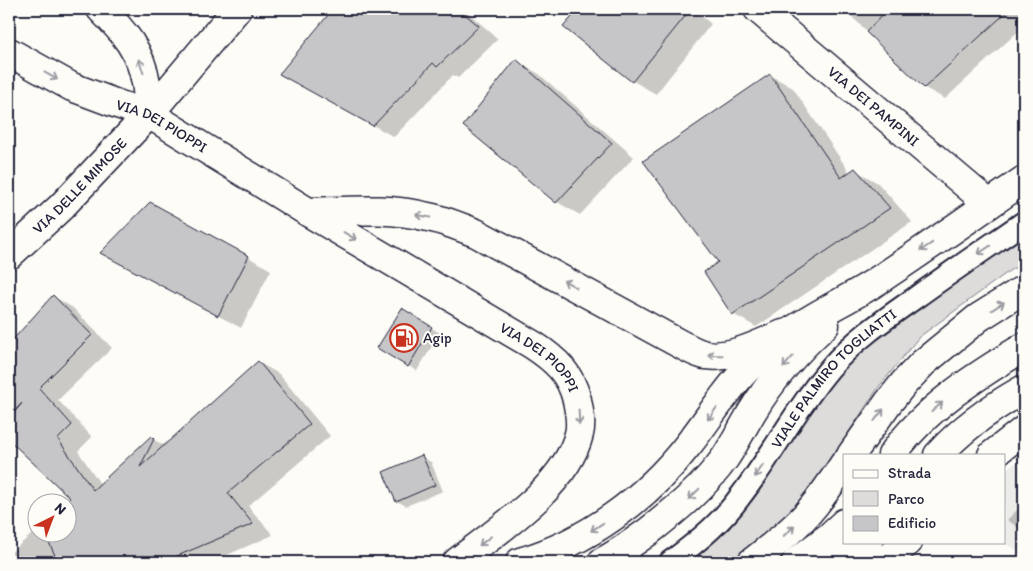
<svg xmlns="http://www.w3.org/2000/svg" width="1033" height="571" font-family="Itim,sans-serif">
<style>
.built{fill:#ecece9}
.green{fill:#dddcdb;stroke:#807f8b}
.shadow{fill:#0003}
.building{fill:#c6c6c8;stroke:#22223b}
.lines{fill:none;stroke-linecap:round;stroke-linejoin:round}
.service-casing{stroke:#22223b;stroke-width:25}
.minor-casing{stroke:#22223b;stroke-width:31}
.primary-casing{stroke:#22223b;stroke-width:31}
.service{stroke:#fdfcf7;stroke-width:21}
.minor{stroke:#fdfcf7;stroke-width:28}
.primary{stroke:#fdfcf7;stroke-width:28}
.oneway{stroke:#9a9aa2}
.labels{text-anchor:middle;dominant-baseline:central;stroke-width:4;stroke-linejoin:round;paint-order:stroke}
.street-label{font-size:15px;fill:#22223b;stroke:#fdfcf7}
.poi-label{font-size:15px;fill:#22223b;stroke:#fdfcf7;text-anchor:start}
</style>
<rect width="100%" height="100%" fill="#fdfcf7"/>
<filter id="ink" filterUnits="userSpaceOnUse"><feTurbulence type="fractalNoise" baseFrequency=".02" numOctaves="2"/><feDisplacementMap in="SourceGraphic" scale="10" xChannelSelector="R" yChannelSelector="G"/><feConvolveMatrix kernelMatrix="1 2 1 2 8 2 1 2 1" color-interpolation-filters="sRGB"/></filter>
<g filter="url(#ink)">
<!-- built -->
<polygon class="built" points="1024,457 1024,554 1002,542 1004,542 1004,470"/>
<!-- green -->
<polygon class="green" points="1024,232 1024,264 1012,269 919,337 878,388 811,489 763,542 735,562 687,562 729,529 779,450 823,386 883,329"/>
<!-- shadow -->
<g class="shadow">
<polygon points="349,9 464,9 498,39 458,78 453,75 394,137 301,85 333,25"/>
<polygon points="581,9 693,9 711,24 656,94 633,81 565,27"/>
<polygon points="844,9 1024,9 1024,26 945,99 925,88"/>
<polygon points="517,61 539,74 634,157 580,215 557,202 464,125"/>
<polygon points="770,75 793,88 850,173 855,170 878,183 912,222 756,327 733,314 719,263"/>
<polygon points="248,257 271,270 241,328 124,265"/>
<polygon points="53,296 73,308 112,348 58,400 92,437 78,451 101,485 151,438 165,446 258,362 279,374 330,436 248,506 273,535 211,562 9,562 9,550 10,553 38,529 38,534 68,534 68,504 72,498 9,438 9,421 24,403 9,387 9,346"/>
<polygon points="402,310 440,333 417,371 378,348"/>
<polygon points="422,457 431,462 443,491 406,506 397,501"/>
<polygon points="1024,503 1024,531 1007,520"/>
</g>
<!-- building -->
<g class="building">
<polygon points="333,9 459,9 479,26 437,67 433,63 373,126 279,74"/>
<polygon points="579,9 691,9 632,82 563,27"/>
<polygon points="888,9 1010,9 924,88 866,32"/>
<polygon points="516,59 612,143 556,203 463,126"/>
<polygon points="770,74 841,178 855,168 890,208 732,315 704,272 718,262 643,161"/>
<polygon points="150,202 249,256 218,316 100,253"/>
<polygon points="53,295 92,335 39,388 72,425 58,439 93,490 151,436 154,439 140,467 258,361 310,424 228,493 253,524 163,562 58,562 45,534 68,534 68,504 64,504 70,498 9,440 9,419 22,403 9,417 9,344"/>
<polygon points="402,308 432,327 408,367 377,348"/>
<polygon points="422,455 435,485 396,502 383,472"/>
</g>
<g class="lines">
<defs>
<g id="service">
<path id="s1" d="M670 562C695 544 720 524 739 498 772 456 796 408 830 368 854 340 885 319 915 298 951 272 988 247 1024 222"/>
</g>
<g id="minor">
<path d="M101 9C123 31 141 51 146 83 148 94 148 104 149 114"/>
<path id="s2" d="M758 9 989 204"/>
<path id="s3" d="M9 52 72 87 120 105 149 114 308 212 533 345C556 360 570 373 577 400 579 411 582 423 579 434 566 487 498 530 457 562"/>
<path d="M308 212C348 211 389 207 428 217 444 220 460 227 476 233L680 344C688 348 696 353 705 355 732 359 759 344 783 334"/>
<path id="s4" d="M9 255 61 207 149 114 237 9"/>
</g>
<g id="primary">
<polyline points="851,455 888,403 904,383 923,363 978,318 1024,289"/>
<path d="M892 455C925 408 976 376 1024 347"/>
<path d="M938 455C963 427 992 407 1024 389"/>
<polyline points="992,455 1024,430"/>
<path d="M520 562C586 543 646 499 688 445 712 415 730 382 760 357 771 348 783 337 795 329 822 311 851 298 877 281 927 248 975 214 1024 180"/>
<path d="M602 562C619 553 634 542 649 531 677 509 704 487 725 458 735 443 743 427 752 412 772 379 797 350 825 325"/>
<path d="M752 562C771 547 791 532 807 514 821 498 833 481 844 464"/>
<polyline points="796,562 829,537 844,523"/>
<polyline points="836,562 868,542"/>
<polyline points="883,562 908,542"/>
</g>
</defs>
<!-- service casing -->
<use href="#service" class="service-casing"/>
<!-- minor casing -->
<use href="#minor" class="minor-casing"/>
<!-- primary casing -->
<use href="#primary" class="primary-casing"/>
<!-- service -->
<use href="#service" class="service"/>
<!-- minor -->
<use href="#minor" class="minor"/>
<!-- primary -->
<use href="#primary" class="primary"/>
</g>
<!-- one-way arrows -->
<defs><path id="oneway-shaft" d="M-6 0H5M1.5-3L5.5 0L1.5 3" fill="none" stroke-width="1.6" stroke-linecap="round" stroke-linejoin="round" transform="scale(1.25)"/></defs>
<g class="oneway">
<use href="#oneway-shaft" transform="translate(141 66) rotate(-109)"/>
<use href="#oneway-shaft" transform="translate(51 76) rotate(29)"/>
<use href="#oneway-shaft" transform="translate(423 216) rotate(-168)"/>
<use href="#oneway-shaft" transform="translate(350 236) rotate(31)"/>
<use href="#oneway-shaft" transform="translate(926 247) rotate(146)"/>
<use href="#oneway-shaft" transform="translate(984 250) rotate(146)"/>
<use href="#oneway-shaft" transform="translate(570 284) rotate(-151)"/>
<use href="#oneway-shaft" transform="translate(998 306) rotate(-33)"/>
<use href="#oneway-shaft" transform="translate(715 355) rotate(-179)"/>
<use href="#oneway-shaft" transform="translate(788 362) rotate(131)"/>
<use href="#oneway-shaft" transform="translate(937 407) rotate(-41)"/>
<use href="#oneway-shaft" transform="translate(712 414) rotate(126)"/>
<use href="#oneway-shaft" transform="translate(879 415) rotate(-52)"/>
<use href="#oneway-shaft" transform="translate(579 417) rotate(87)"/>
<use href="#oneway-shaft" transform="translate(759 471) rotate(124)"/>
<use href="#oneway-shaft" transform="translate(694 494) rotate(136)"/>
<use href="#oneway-shaft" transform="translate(597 527) rotate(147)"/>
<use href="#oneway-shaft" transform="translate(789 531) rotate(-42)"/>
<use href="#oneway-shaft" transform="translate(485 541) rotate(142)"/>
</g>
</g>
<!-- icons -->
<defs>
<symbol id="fuel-ring" viewBox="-11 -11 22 22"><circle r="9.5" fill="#fdfcf7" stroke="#c8321e" stroke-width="1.5"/><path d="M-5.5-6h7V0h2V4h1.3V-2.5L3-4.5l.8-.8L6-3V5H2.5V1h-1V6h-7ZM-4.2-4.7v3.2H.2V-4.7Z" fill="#c8321e"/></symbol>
</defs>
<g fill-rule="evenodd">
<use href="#fuel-ring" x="388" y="322" width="32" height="32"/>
</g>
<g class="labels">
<!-- street labels -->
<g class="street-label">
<text stroke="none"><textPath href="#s2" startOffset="151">VIA DEI PAMPINI</textPath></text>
<text stroke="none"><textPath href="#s3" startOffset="170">VIA DEI PIOPPI</textPath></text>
<text stroke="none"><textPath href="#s4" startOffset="99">VIA DELLE MIMOSE</textPath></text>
<text stroke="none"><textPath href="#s3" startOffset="615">VIA DEI PIOPPI</textPath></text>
<text stroke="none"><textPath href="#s1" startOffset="248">VIALE PALMIRO TOGLIATTI</textPath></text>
</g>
<!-- poi labels -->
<g class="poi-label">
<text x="423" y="338">Agip</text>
</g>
</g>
<!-- margin -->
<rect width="1033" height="571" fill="none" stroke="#fdfcf7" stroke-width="30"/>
<rect x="15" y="15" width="1003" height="541" fill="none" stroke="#22223b" stroke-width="2" filter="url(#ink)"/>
<!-- legend -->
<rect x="843" y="454" width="162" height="90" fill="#fdfcf7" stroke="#a5a5ac"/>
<rect x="853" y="470" width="25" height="8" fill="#fdfcf7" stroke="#a5a5ac"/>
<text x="888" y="478" font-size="15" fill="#22223b">Strada</text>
<rect x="853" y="491" width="25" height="15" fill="#dddcdb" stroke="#a5a5ac"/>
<text x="888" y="504" font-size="15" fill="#22223b">Parco</text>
<rect x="853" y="516" width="25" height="15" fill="#c6c6c8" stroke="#a5a5ac"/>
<text x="888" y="528" font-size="15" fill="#22223b">Edificio</text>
<!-- north arrow -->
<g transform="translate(52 518) rotate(42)"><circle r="24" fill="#fdfcf7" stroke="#a5a5ac"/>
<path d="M0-4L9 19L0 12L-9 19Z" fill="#c8321e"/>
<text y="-8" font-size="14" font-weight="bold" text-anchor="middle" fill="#22223b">N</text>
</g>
</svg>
